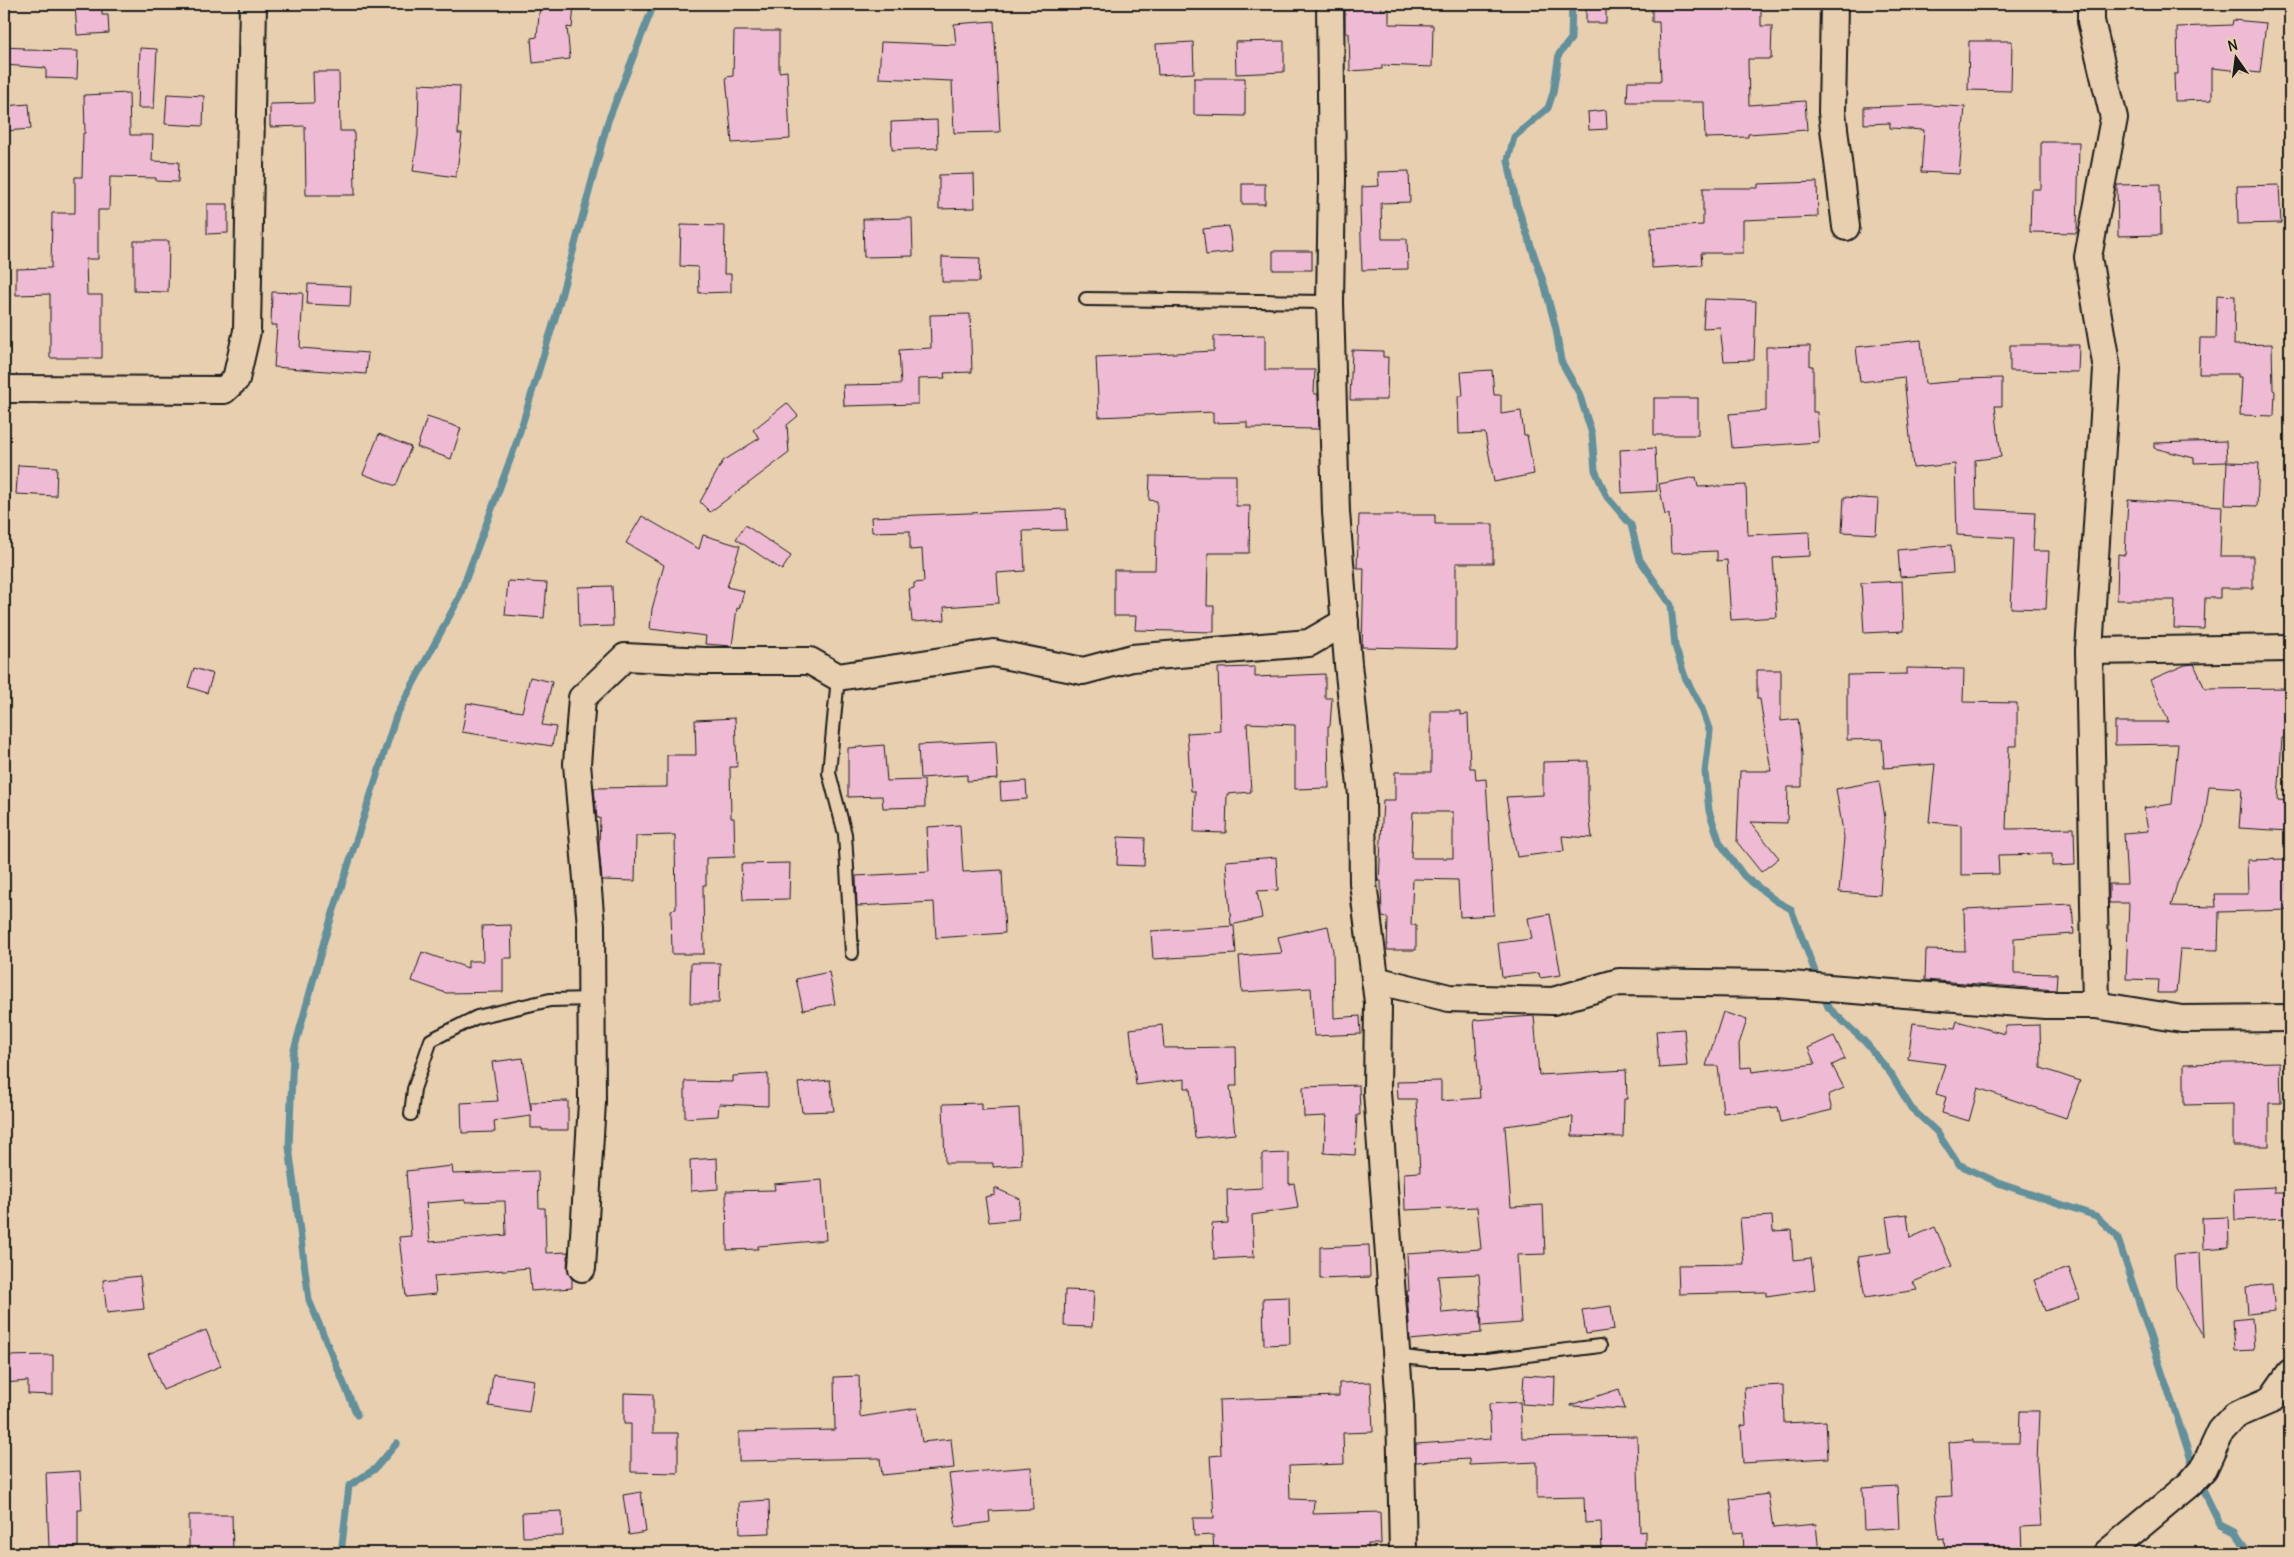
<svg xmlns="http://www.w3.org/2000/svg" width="2294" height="1557" font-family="Delius,sans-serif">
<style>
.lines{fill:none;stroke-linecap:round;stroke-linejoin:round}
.stream{stroke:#62909b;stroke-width:7}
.building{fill:#efbad4;stroke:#1c1c1c;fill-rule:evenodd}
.lane-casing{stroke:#1c1c1c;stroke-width:16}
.street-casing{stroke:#1c1c1c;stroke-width:30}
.lane{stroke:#e8cfb0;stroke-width:12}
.street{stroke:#e8cfb0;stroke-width:26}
</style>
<rect width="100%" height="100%" fill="#e8cfb0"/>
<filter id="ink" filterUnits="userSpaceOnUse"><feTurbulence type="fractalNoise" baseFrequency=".02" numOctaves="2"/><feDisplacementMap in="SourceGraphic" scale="10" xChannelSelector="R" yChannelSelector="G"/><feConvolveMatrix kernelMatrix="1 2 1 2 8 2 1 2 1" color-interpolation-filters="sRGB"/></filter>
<g filter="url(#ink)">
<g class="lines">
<!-- stream -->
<g class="stream">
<polyline points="1572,4 1571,39 1559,54 1553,93 1548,108 1514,137 1508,160 1516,202 1545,287 1556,329 1561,361 1579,393 1592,434 1595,470 1607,497 1631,525 1640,560 1671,605 1675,646 1685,677 1702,709 1710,732 1705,772 1709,811 1720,843 1744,876 1776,901 1791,909 1819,982"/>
<polyline points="1823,994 1828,1007 1866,1043 1891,1074 1911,1108 1937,1132 1958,1164 2001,1184 2096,1216 2117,1236 2195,1472"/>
<polyline points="357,1415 309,1300 289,1147 293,1054 324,941 396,716 458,600 516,444 556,315 608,121 654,4"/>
<polyline points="2199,1481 2220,1524 2234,1531 2248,1553"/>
<polyline points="341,1553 349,1486 375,1469 397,1443"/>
</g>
</g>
<!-- building -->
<g class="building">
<polygon points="75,4 102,4 102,15 108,15 109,33 77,35"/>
<polygon points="540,4 574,5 572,28 567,27 570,59 533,63 531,38 537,37"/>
<polygon points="1350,4 1381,4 1381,10 1389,9 1389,24 1433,25 1432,67 1382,65 1382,69 1350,71 1349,33 1345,33 1345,10 1350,10"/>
<rect x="1586" y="4" width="20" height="19"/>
<polygon points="1652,4 1761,4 1761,26 1772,26 1771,59 1748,59 1749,105 1805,101 1807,130 1748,134 1748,137 1705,138 1704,102 1627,102 1628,81 1661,81 1659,22 1652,22"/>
<polygon points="2233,20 2266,23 2260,73 2212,68 2212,100 2175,101 2174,74 2178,74 2177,27 2232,25"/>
<polygon points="994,21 1000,132 954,133 952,81 879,78 881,42 956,45 954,24"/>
<polygon points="734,31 779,31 779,72 787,71 790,139 732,143 726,77 733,76"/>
<polygon points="1284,41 1284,72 1236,74 1235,42"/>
<polygon points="1969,41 2012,41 2011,91 1968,90"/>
<polygon points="1193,42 1194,73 1158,75 1156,44"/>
<polygon points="4,47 24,48 24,50 78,51 77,79 46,78 46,68 4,65"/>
<polygon points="140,48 157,49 154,108 138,108"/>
<polygon points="313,72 339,72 340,131 354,131 355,195 306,195 305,126 270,127 270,104 314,103"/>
<polygon points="1194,78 1245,78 1245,116 1194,115"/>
<polygon points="419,84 460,86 458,134 462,134 456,177 413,171 418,135"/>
<polygon points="129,93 130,135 153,135 152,161 179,162 178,182 156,181 156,178 110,177 109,210 98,210 98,259 86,259 87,295 102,295 102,358 50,358 50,294 16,295 16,269 51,268 52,213 75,213 75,177 82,177 83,133 85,133 84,95"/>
<polygon points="167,94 204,96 203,126 165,124"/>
<polygon points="29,104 31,129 5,131 4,106"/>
<polygon points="1927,105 1965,107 1959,174 1921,172 1924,130 1890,128 1890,123 1864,124 1864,107"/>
<polygon points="1606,110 1607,129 1589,130 1588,112"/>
<polygon points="937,120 938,148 892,150 891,122"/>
<polygon points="2041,142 2079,142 2077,233 2030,232 2031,189 2041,189"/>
<polygon points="1409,171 1410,202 1381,203 1382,239 1407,239 1408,269 1362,270 1360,206 1362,206 1362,187 1379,186 1378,172"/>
<polygon points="974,174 975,208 939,209 939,175"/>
<polygon points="1817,182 1818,217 1743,220 1743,253 1701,253 1702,265 1652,268 1651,228 1703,225 1703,188 1758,188 1758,184"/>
<rect x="1242" y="184" width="23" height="20"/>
<polygon points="2160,184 2161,235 2118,236 2117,185"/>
<polygon points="2279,185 2281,223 2238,224 2237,186"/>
<polygon points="207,204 228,204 228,233 207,234"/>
<polygon points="912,218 913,256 864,257 863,219"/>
<polygon points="681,225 725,226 724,274 731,274 731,292 699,293 698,267 680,266"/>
<polygon points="1229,226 1232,252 1206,255 1203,229"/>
<polygon points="134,241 169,241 168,292 134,291"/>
<rect x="1273" y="251" width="39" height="19"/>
<polygon points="942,257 980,258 979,282 942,282"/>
<polygon points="308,284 351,286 350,306 307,304"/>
<polygon points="272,292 303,293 300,348 368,353 366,374 274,367 277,325 271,325"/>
<polygon points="2217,295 2235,296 2234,345 2272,344 2273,390 2275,391 2274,416 2240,415 2242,377 2238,377 2238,374 2199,374 2200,338 2216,338"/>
<polygon points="1705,299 1756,301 1754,360 1724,361 1720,327 1703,328"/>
<polygon points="970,314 972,372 944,373 945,378 918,379 918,404 844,406 843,385 901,384 899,350 931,348 930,315"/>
<polygon points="1265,335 1265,370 1315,370 1314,394 1318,394 1319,429 1247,428 1247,422 1213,423 1213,412 1099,417 1096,357 1214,351 1214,336"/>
<polygon points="1921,340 1925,384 1959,381 1959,379 2002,378 2002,406 1995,406 2001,457 1975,460 1976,509 2035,512 2033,551 2049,551 2046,609 2011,608 2014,538 1957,535 1955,464 1913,468 1904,377 1860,382 1856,347"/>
<polygon points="2010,345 2079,345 2078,372 2010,371"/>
<polygon points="1810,346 1810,366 1813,366 1813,412 1817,412 1819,442 1732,448 1729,414 1766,411 1766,347"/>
<polygon points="1352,350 1383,351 1383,357 1388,357 1387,400 1350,400"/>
<polygon points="1492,370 1494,395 1501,395 1501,414 1521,411 1524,435 1527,435 1534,474 1494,482 1485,433 1459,434 1458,396 1463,396 1461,372"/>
<rect x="1654" y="398" width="44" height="37"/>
<polygon points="787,403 798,416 787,425 789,453 710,512 700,502 723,461 760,438 753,430"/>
<polygon points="427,417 461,428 451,459 417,447"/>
<polygon points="379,434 411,447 396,486 363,474"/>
<polygon points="2226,441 2227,462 2194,463 2194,458 2154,448 2154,443"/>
<polygon points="1655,448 1657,491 1622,493 1620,450"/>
<polygon points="2227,462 2259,463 2257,506 2225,505"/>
<polygon points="18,465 57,467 56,496 16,494"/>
<polygon points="1209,475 1236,475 1236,506 1250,506 1249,553 1208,553 1207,606 1214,606 1214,632 1135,630 1136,616 1114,616 1114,570 1155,570 1157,501 1149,500 1150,476 1209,477"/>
<polygon points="1696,477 1698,487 1746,485 1748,535 1809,532 1810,556 1773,558 1777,617 1731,620 1727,560 1717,561 1717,551 1671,553 1669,514 1665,515 1659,484"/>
<polygon points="1844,497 1878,499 1876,534 1842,532"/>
<polygon points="2128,500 2222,506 2220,556 2253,556 2253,588 2220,588 2220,598 2205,598 2204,629 2174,628 2175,600 2117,600 2118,554 2125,555"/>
<polygon points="1066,509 1067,530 1023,531 1025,571 997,573 999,603 944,607 945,620 912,622 909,589 914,588 914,583 924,582 922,549 910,550 910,531 872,532 871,517"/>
<polygon points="1359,515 1435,515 1435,524 1493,524 1493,563 1456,563 1456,649 1362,647 1364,568 1357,568"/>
<polygon points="642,516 699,549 703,535 740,546 727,587 744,591 739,609 737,608 732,646 705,644 706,636 650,629 652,609 664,565 626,543"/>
<polygon points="745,525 791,556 782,570 736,539"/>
<polygon points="1951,545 1953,573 1900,577 1898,550"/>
<polygon points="508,581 547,583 544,618 505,615"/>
<polygon points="1902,581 1904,631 1864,633 1861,583"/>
<polygon points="612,586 613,626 579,627 578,587"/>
<polygon points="2194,664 2205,689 2290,688 2290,737 2282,738 2278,800 2290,801 2290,831 2239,828 2242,788 2209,786 2204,824 2177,884 2171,906 2216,907 2215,894 2248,894 2247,860 2287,859 2289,910 2219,912 2218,950 2180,949 2176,993 2158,993 2159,980 2126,979 2129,903 2109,903 2109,884 2127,884 2124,833 2148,831 2144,808 2172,804 2178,744 2115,745 2115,722 2169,722 2150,680 2185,665"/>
<polygon points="1255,667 1255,677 1325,674 1325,698 1332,698 1330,726 1328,726 1329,788 1295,789 1295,725 1247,723 1251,792 1227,794 1226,833 1194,832 1195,791 1191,791 1187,733 1220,731 1218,668"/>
<polygon points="194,668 213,674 207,693 188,687"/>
<polygon points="1907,668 1964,669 1963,702 2017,703 2017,746 2009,746 2006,829 2074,828 2075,865 2052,866 2052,854 1998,855 1999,874 1961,875 1961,825 1929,822 1935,764 1884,768 1882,739 1847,740 1847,675 1907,674"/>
<polygon points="1757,670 1781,670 1781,721 1798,719 1802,754 1802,787 1788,787 1787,823 1750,822 1779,858 1761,872 1737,842 1740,771 1771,771 1760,699 1757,699"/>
<polygon points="530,677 552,682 542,725 556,727 552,746 462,732 467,703 522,712"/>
<path d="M1431 711H1460V715L1468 714 1470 768H1475L1476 780 1486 779 1494 915 1460 917 1458 880 1413 879 1411 925H1416V950H1387L1388 918 1382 917 1381 881H1379L1383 800H1395V772H1431ZM1413 812H1453V858H1411Z"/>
<polygon points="735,718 737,767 730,767 731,818 734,818 735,857 706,858 706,885 703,885 704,954 672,954 671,910 676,909 675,835 636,836 635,881 602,880 599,847 600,818 597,818 594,788 667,787 667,755 696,755 695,720"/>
<polygon points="996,741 998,779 967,781 967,775 920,778 918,745"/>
<polygon points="884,745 887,781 924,780 925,807 883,808 882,796 848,797 848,748"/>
<polygon points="1588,761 1588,804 1592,838 1562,836 1564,851 1517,857 1506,797 1543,795 1543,762"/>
<polygon points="1026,781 1027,799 1001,801 1000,783"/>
<polygon points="1879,781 1885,818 1880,895 1839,892 1844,838 1836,789"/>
<polygon points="960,825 963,872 1002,870 1005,933 936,938 934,902 857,906 856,876 929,872 927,827"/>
<polygon points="1118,837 1145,838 1144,866 1117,865"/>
<polygon points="1276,857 1278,890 1257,891 1262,918 1231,925 1226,861"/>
<polygon points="790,863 789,899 743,900 741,864"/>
<polygon points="2072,904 2074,934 2014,938 2014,973 2057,974 2056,990 1925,980 1926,950 1965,951 1964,909"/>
<polygon points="1550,914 1561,975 1540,978 1539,973 1502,977 1498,943 1532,939 1528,918"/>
<polygon points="511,925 512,958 503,958 503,992 446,993 412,981 422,952 468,968 468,961 483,961 482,926"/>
<polygon points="1234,926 1236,954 1153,959 1151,931"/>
<polygon points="1328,926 1333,951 1334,1018 1360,1016 1361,1034 1314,1036 1311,988 1242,992 1239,956 1282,953 1278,937"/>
<polygon points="691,963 720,963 719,1003 690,1003"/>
<polygon points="829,972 835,1004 803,1010 796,979"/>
<polygon points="1723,1012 1747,1020 1739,1044 1740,1068 1751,1067 1752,1072 1815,1064 1808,1048 1834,1036 1845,1059 1832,1065 1844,1088 1828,1095 1832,1110 1781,1122 1778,1107 1723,1113 1718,1066 1706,1066"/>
<polygon points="1534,1016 1539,1075 1626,1070 1627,1099 1624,1099 1623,1137 1572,1136 1573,1117 1505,1126 1511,1207 1543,1205 1545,1254 1517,1255 1521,1323 1482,1326 1479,1274 1438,1276 1442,1313 1480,1310 1481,1333 1410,1340 1407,1291 1409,1291 1407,1254 1481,1249 1477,1207 1405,1210 1404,1173 1420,1172 1416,1099 1398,1099 1397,1082 1441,1081 1441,1101 1480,1098 1474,1020"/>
<polygon points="1957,1021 2005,1034 2005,1026 2040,1025 2041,1068 2080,1081 2066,1118 1978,1088 1969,1121 1942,1113 1946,1097 1936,1094 1945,1064 1908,1059 1913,1023 1955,1028"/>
<polygon points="1162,1025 1164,1048 1236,1047 1237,1086 1230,1086 1235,1134 1195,1138 1190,1088 1185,1088 1185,1079 1136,1085 1130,1029"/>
<polygon points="1684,1029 1687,1066 1659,1068 1656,1031"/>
<polygon points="523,1058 531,1111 531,1102 568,1101 568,1130 542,1130 542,1128 531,1128 531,1116 494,1121 495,1132 462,1133 461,1103 498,1101 492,1062"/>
<polygon points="2280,1062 2281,1103 2269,1103 2269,1146 2233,1146 2233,1104 2184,1105 2184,1064"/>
<polygon points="768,1074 768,1106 719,1104 718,1116 685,1118 685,1081 733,1082 733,1076"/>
<polygon points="830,1080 834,1111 802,1112 798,1083"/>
<polygon points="1359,1085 1360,1115 1357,1115 1355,1155 1324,1153 1326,1116 1304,1117 1303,1087"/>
<polygon points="982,1103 982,1110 1019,1108 1022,1165 993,1167 993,1163 945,1163 943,1104"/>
<polygon points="1289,1153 1289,1184 1294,1183 1298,1208 1252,1215 1254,1257 1214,1259 1212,1224 1228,1223 1227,1190 1262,1188 1262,1154"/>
<polygon points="717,1158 718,1189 691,1191 690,1160"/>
<path d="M452 1166 453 1174 538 1171 539 1208H545L546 1253 568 1252 567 1268 572 1278V1288L531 1291 529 1268 434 1276 436 1294 406 1297 399 1237 411 1236 406 1171ZM465 1200V1202L505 1201 506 1235 430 1242 426 1203Z"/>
<polygon points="822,1180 826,1240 758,1246 758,1249 727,1250 726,1191 775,1190 774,1184"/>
<polygon points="2274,1187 2274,1193 2290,1193 2290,1218 2235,1220 2234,1189"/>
<polygon points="995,1188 1020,1199 1018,1219 989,1222 985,1197 995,1195"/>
<polygon points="1907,1214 1910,1238 1935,1227 1952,1266 1913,1282 1917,1290 1865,1298 1858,1257 1891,1252 1886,1217"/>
<polygon points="1772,1216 1773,1231 1791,1230 1793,1260 1811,1258 1815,1289 1766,1296 1766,1292 1679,1294 1678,1265 1744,1264 1740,1218"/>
<polygon points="2228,1217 2229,1247 2203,1249 2202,1218"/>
<polygon points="1369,1245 1370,1277 1320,1279 1320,1247"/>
<polygon points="2200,1253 2204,1338 2176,1287 2174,1255"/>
<polygon points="2069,1268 2080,1299 2045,1311 2034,1280"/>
<polygon points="140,1276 144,1309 107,1313 103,1280"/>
<polygon points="2272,1284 2275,1311 2248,1314 2246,1287"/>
<polygon points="1065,1290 1094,1291 1092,1327 1064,1326"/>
<polygon points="1289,1297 1290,1344 1264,1345 1263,1298"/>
<polygon points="1611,1306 1614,1330 1586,1334 1582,1310"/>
<polygon points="2252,1318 2254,1350 2235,1351 2233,1320"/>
<polygon points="206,1330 221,1366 163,1390 148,1354"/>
<polygon points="53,1355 53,1395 28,1394 28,1381 4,1383 4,1356"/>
<polygon points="493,1374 534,1380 529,1412 489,1406"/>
<polygon points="1524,1375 1555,1377 1554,1406 1522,1404"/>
<polygon points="859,1376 860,1417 917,1408 922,1442 951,1439 954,1468 882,1475 880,1458 739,1461 739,1432 835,1430 834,1377"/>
<polygon points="1371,1382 1373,1432 1343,1433 1344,1464 1289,1466 1290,1499 1314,1500 1313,1514 1380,1512 1381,1544 1368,1544 1368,1553 1214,1553 1213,1535 1194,1536 1193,1518 1214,1518 1210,1456 1221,1455 1219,1400 1339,1396 1339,1383"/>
<polygon points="1783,1385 1784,1423 1826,1421 1828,1458 1743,1463 1741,1426 1746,1425 1744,1387"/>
<polygon points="1619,1389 1625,1409 1571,1406 1571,1405"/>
<polygon points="624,1393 653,1394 653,1433 678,1433 678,1473 631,1472 631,1424 624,1424"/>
<polygon points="1520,1402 1522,1438 1637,1436 1640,1532 1645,1531 1645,1553 1602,1553 1601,1522 1585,1523 1584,1497 1537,1498 1537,1462 1469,1465 1469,1459 1416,1462 1416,1444 1491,1439 1489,1404"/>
<polygon points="2020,1411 2039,1411 2037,1462 2041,1526 2021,1527 2022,1553 1945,1553 1944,1538 1939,1539 1935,1497 1952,1496 1949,1442 1973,1440 1973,1443 2019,1443"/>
<polygon points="1031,1467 1033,1509 989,1511 990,1522 956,1527 949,1474"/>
<polygon points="80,1471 82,1510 78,1510 78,1547 49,1547 46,1473"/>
<polygon points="1897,1486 1899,1528 1864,1530 1862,1488"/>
<polygon points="641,1492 646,1532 629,1535 623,1495"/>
<polygon points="1768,1494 1773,1528 1816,1524 1819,1553 1744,1553 1743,1532 1734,1533 1730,1499"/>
<polygon points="769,1500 770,1533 740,1534 739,1502"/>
<polygon points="562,1511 563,1536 523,1537 522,1513"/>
<polygon points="189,1515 232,1515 233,1553 189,1553"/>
</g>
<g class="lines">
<defs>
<g id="lane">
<polyline points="1086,299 1330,302"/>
<polyline points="838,677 829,773 845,834 852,953"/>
<polyline points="411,1114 414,1089 431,1040 477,1017 550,1000 592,999"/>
<polyline points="1396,1356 1428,1360 1487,1360 1600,1346"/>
</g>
<g id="street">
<polyline points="1330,4 1332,179 1330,302 1336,512 1348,664 1362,795 1363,883 1378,1002 1377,1092 1400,1405 1403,1553"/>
<polyline points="1834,4 1832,112 1846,227"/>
<polyline points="2091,4 2091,21 2114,118 2088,257 2107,369 2089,651 2096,1005"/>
<polyline points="4,389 224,390 236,379 247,331 253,4"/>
<polyline points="2089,651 2290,648"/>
<polyline points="1375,980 1449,998 1553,1001 1619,982 1778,984 2045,1005 2096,1005 2182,1019 2290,1018"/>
<polyline points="582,1268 592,1102 591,925 577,764 582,698 625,657 705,661 810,661 838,677 993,653 1083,671 1132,658 1309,643 1345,622"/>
<polyline points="2107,1553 2190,1484 2204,1468 2221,1431 2236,1415 2271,1400 2290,1373"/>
</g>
</defs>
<!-- lane casing -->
<use href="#lane" class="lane-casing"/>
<!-- street casing -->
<use href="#street" class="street-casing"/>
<!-- lane -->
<use href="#lane" class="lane"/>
<!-- street -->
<use href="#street" class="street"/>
</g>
</g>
<!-- margin -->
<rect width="2294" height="1557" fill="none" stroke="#e8cfb0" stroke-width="20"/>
<rect x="10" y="10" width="2274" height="1537" fill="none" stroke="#1c1c1c" stroke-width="2" filter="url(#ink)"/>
<!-- north arrow -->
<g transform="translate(2236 58) rotate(346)" stroke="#e8cfb0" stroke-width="4" paint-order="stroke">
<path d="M0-4L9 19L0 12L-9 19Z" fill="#1c1c1c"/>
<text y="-8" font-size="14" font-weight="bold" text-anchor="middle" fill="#1c1c1c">N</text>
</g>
</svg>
